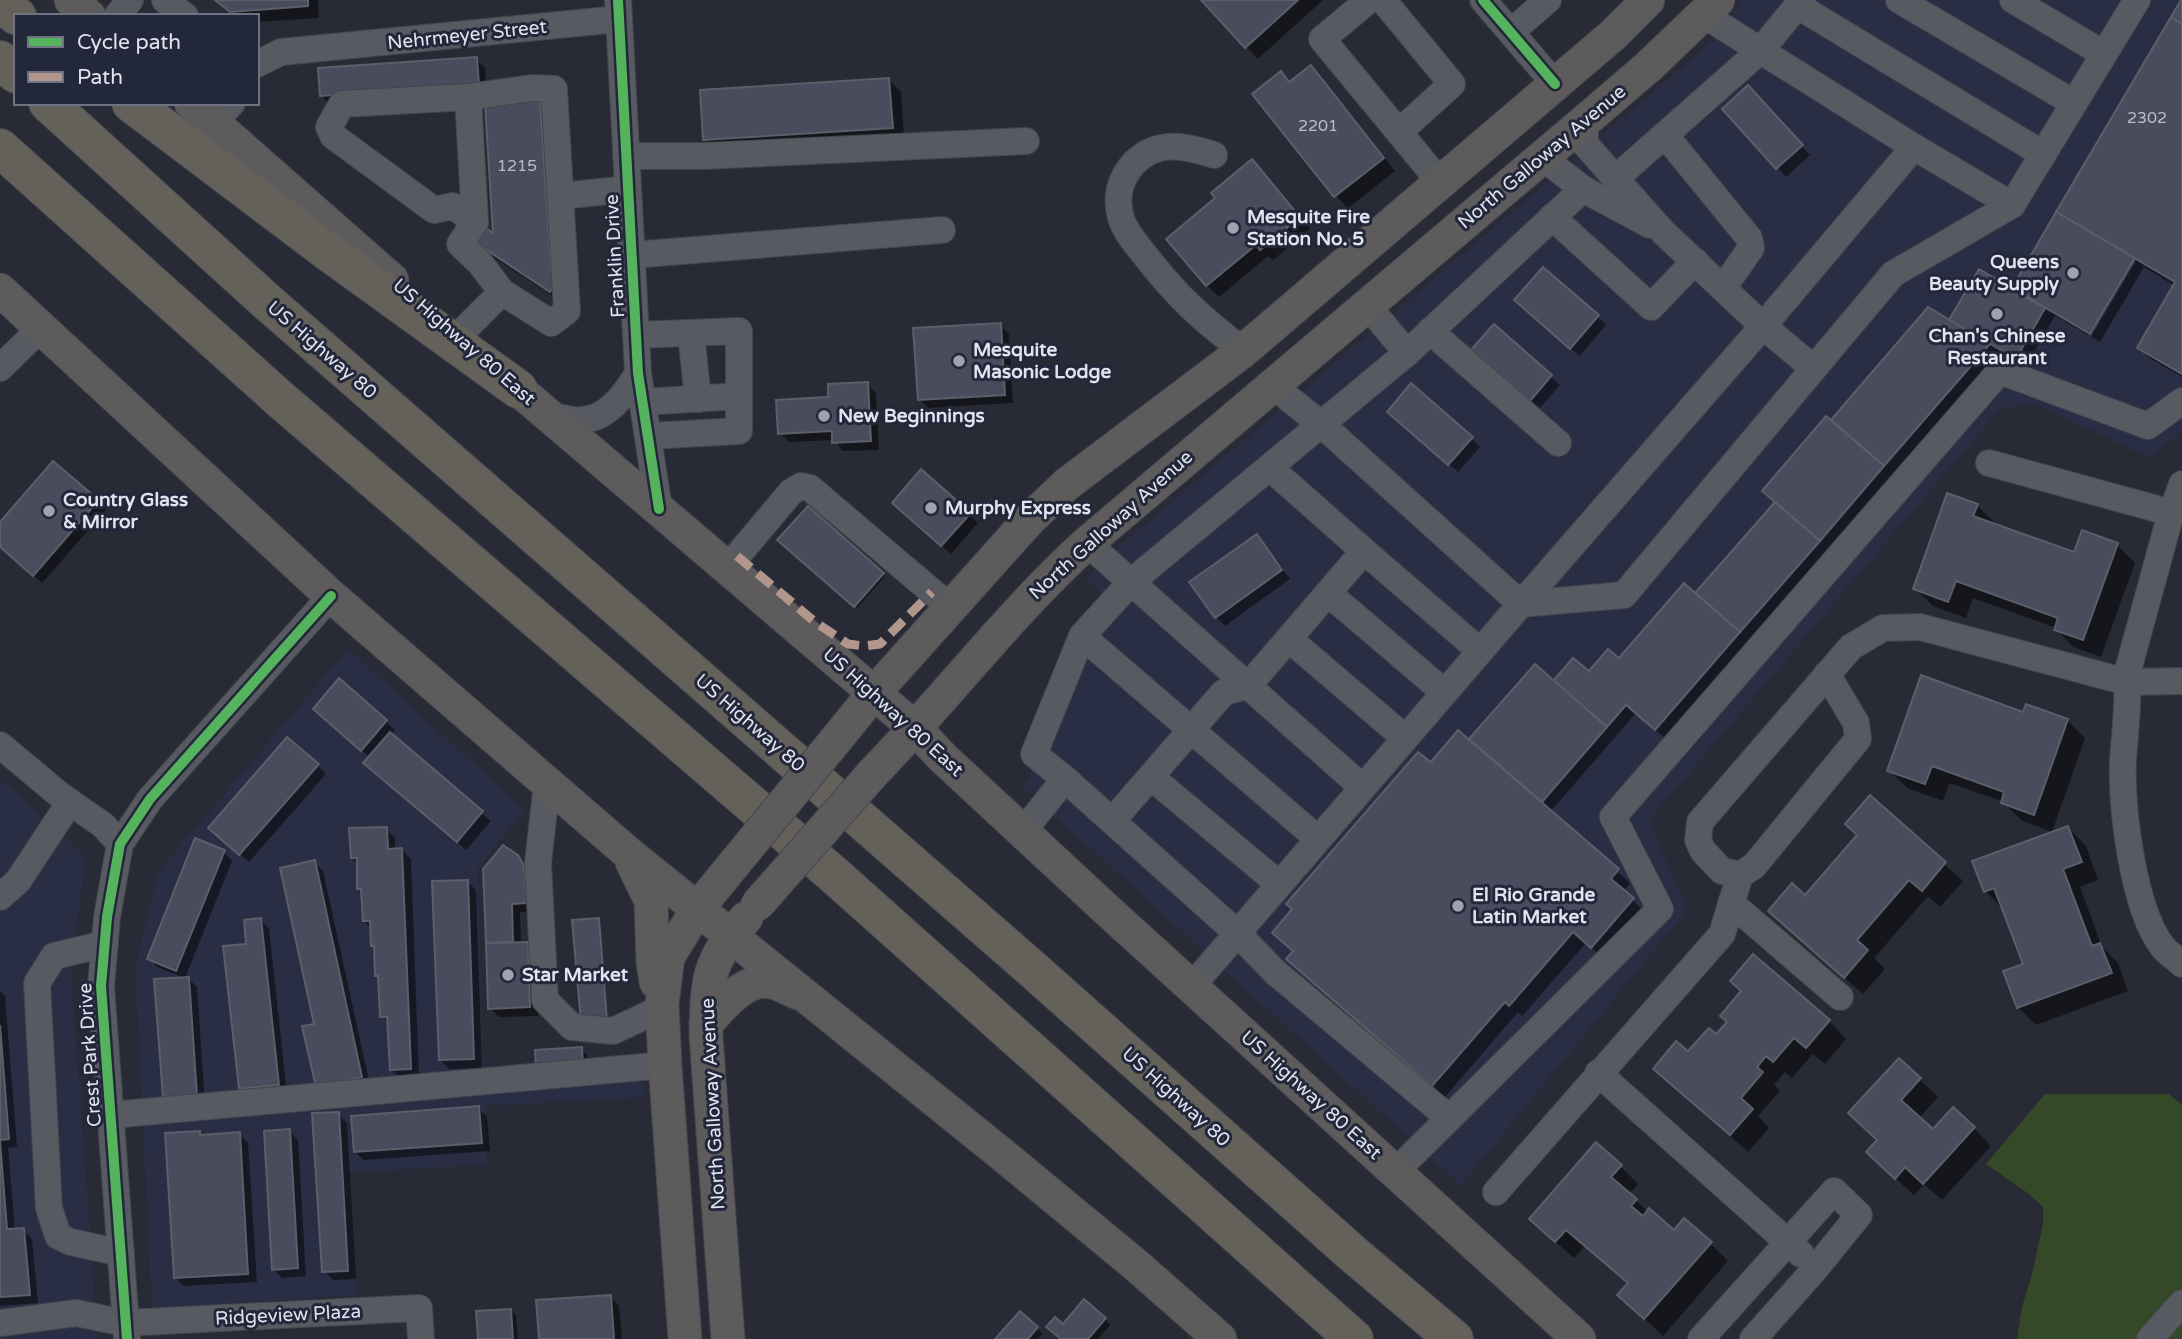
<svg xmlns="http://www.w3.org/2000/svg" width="2182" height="1339" font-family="'Varela Round',sans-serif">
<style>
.built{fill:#2a2e45}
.green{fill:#354929}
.shadow{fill:#0007}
.building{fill:#484c5d;stroke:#5c5e68;stroke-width:2}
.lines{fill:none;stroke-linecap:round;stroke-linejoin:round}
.minor-casing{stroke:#43454e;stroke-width:28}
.major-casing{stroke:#43454e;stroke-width:35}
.highway-casing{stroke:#43454e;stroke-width:40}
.minor{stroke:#585a62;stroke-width:26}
.major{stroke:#5d5b5b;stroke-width:33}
.highway{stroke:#64615b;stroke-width:38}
.major-bridge-casing{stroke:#43454e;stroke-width:35;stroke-linecap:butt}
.major-bridge{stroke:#5d5b5b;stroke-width:33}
.quiet{stroke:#b2968c;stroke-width:9;stroke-dasharray:18 9;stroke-linecap:butt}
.cycleway-casing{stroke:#23273a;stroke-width:15}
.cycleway{stroke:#56b35d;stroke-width:10}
.poi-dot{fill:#a0a2af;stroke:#23273a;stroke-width:2.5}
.labels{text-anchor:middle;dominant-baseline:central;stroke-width:6;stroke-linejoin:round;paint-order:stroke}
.number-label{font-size:16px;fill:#babdcb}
.street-label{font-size:19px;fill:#e0e3f0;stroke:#23273a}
.poi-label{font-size:19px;font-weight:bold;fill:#e0e3f0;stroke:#23273a;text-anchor:start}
</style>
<rect width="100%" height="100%" fill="#282a35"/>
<!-- built -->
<g class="built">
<polygon points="1743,0 2182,0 2182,432 2149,458 2037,404 2000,409 1649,820 1687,910 1461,1185 1022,786 1031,776 1028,738 1102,593 1086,578 1128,539 1708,45"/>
<polygon points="348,649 525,810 478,868 483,1066 643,1058 644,1097 485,1106 487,1165 349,1172 357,1295 152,1309 135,966 158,872"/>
<polygon points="0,779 86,857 71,971 98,1339 0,1339"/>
</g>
<!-- green -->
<polygon class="green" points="2045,1094 2169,1094 2182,1105 2182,1339 2017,1339 2022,1307 2032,1274 2043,1224 2043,1207 2029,1194 1986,1164"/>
<!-- shadow -->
<g class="shadow">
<polygon points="216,0 318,0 319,18 257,22 257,16 234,16"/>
<polygon points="1204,0 1323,0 1258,59"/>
<polygon points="2182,1 2182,377 2151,359 2139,347 2175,286 2144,267 2100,342 2091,337 2136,261 2132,261 2088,335 2055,316 2025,367 2000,352 1665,738 1636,713 1550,812 1630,883 1623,891 1645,912 1604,958 1586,943 1522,1016 1518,1012 1445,1097 1300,971 1431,765 1469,742 1535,667 1554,683 1589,673 1619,661 1696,596 1776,503 1831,422 1929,310 1950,322 2012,291"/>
<polygon points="476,59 485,68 487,94 331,105 322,96"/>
<polygon points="1322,79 1395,171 1348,208 1336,196 1255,94 1290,83"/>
<polygon points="889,80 901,92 904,140 717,151 705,139"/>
<polygon points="1757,96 1810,155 1786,177 1724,109"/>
<polygon points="540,102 552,114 562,302 490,255 478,243 495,236"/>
<polygon points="1264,173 1310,229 1273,260 1268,256 1219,297 1207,285"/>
<polygon points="1525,309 1598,317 1606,325 1580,356"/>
<polygon points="1000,325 1009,334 1013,403 928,408 919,399"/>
<polygon points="1494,326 1560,385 1540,408 1482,358"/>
<polygon points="867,384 876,393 879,450 843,451 834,440 789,442 780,433 830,399"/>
<polygon points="1398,420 1471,438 1480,447 1458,472"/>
<polygon points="97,501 106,510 42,583 0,546 0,525"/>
<polygon points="1977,505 1995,523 1994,525 2076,554 2117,545 2135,563 2101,657 2073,647 2056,629 2056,628 1973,598 1966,618 1933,606 1915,588"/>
<polygon points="808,508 885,576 857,608 780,540"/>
<polygon points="903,511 969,514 978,523 951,554"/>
<polygon points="1256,536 1265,545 1290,579 1225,626 1216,617"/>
<polygon points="339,681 395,730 391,735 491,821 466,850 374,772 370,758 324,717"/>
<polygon points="2024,714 2067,720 2085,738 2052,832 2021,820 2002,801 1949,783 1943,801 1907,788 1889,770"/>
<polygon points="317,765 326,774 249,862 219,836"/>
<polygon points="1870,798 1963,881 1940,907 1928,896 1874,958 1885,969 1863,994 1770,911 1805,897 1859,836"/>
<polygon points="2068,828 2086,846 2098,880 2080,887 2102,947 2118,963 2128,991 2036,1025 2018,1007 2025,965 2003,909 1985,891"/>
<polygon points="386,829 395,838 395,850 402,850 411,859 419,1077 400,1078 391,1069 389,1024 382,1016 380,978 372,929 364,921 363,892 359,888 358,864 352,858"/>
<polygon points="224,852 232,861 185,978 157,967 149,958"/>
<polygon points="517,856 526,866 535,912 520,912 521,944 527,943 536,952 538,1016 499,1017 490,1008 485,870"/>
<polygon points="314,862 323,871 370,1085 326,1095 316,1025"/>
<polygon points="467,881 476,890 482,1068 449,1069 440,1060"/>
<polygon points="261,920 269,929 287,1094 249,1098 241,1089 248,945"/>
<polygon points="598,920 600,923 608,1021 585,1023"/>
<polygon points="188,978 197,987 205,1104 173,1106"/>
<polygon points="0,991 5,996 17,1147 8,1148 15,1231 23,1230 32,1239 38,1303 0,1306"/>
<polygon points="1829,1021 1846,1039 1825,1064 1813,1054 1792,1078 1785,1072 1774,1085 1780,1091 1758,1116 1769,1128 1748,1152 1655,1069 1688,1054 1716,1037"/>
<polygon points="581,1049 587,1055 588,1071 544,1073"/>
<polygon points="1899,1060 1938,1097 1919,1118 1933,1131 1974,1128 1991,1146 1942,1200 1924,1184 1914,1195 1886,1170 1879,1141"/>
<polygon points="478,1108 487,1117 490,1151 364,1160 355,1152"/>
<polygon points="338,1114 347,1123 356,1279 333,1280 324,1271"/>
<polygon points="289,1131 298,1140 306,1276 282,1278 273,1269"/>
<polygon points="199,1133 202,1136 239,1134 248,1143 257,1282 184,1286 175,1277"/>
<polygon points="1620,1166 1638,1184 1629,1194 1648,1212 1674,1233 1710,1243 1728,1261 1663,1336 1619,1295 1629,1284 1585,1246 1574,1258 1549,1236"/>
<polygon points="610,1297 619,1306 622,1339 541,1339"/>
<polygon points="511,1310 516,1316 518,1339 480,1339"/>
<polygon points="1105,1319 1110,1325 1098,1339 1062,1339 1063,1326"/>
<polygon points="1037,1328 1042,1334 1038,1339 997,1339"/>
</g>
<!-- building -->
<g class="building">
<polygon points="215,0 308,0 308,6 230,12"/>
<polygon points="1201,0 1298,0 1245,48"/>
<polygon points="2181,0 2182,0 2182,24 2171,17"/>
<polygon points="2171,17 2182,24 2182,374 2137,348 2175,282 2056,212"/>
<polygon points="477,57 479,86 320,96 318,68"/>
<polygon points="1311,65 1384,158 1334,197 1252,94 1281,71 1289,82"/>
<polygon points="889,78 893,128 703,140 700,90"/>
<polygon points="1748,85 1803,145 1776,169 1722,109"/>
<polygon points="540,100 551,271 560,277 550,292 476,243 486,228 493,233 485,104"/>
<polygon points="1252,159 1300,217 1260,250 1256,245 1206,286 1166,239 1215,198 1211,193"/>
<polygon points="2056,212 2135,258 2090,334 2012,288"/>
<polygon points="1543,267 1599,315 1570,349 1514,300"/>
<polygon points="1979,269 2045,308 2016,359 1949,320"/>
<polygon points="1928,307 1990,344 1884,466 1831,420"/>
<polygon points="1001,323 1005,395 918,400 913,328"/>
<polygon points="1494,324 1552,375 1530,401 1471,350"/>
<polygon points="868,382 871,441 832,443 832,431 778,434 776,400 828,397 828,384"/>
<polygon points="1411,383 1473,437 1448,465 1387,412"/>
<polygon points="1826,416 1884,466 1820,541 1762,491"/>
<polygon points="53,461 99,500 33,576 0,547 0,522"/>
<polygon points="921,469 971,513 941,546 892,503"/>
<polygon points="1947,493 1978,504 1973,516 2074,552 2082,530 2118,543 2083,640 2054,630 2058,618 1956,581 1948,602 1913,589"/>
<polygon points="1775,502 1820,541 1740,632 1695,593"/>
<polygon points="808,506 884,573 854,607 777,540"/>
<polygon points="1257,534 1282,570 1215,618 1189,582"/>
<polygon points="1684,583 1740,632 1655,730 1626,705 1607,727 1553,681 1573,658 1589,671 1608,649 1619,658"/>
<polygon points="1535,664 1607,727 1542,802 1469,739"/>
<polygon points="1921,675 2023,712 2026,704 2068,719 2034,815 2001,803 2004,792 1932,766 1925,784 1887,771"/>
<polygon points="339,678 387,720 361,751 313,709"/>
<polygon points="1458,730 1619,869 1611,879 1634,898 1591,948 1573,932 1509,1006 1505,1002 1432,1086 1286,959 1293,951 1272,933 1292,909 1286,904 1418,752 1431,762"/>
<polygon points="390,732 483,811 457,842 363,763"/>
<polygon points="287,737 319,764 239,855 208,828"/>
<polygon points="1870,795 1946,862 1922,891 1909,880 1857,940 1868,950 1844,978 1768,911 1792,883 1805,895 1857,835 1845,824"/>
<polygon points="2068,826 2082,862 2063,869 2092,946 2100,943 2112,973 2017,1008 2003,971 2023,964 1994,888 1984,892 1972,861"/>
<polygon points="387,827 388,849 402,848 411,1069 390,1070 387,1017 380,1017 378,976 375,976 374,946 371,946 370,921 363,921 361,889 357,889 357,858 351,858 349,828"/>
<polygon points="195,838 225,850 176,971 147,959"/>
<polygon points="503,845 518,855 524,866 527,903 512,904 513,942 486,943 483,869"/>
<polygon points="315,860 362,1077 316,1087 302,1026 314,1024 280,868"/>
<polygon points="468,880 474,1059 439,1060 432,881"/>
<polygon points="261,918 279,1085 239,1089 223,946 246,944 244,920"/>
<polygon points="599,918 607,1020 581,1022 572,920"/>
<polygon points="528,942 530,1007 488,1009 486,943"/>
<polygon points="1753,954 1830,1020 1806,1048 1794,1038 1773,1062 1766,1056 1757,1067 1763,1072 1741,1098 1753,1109 1730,1135 1653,1069 1676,1041 1688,1051 1709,1028 1716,1034 1727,1022 1720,1016 1741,991 1730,981"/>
<polygon points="189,977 197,1096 163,1098 154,979"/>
<polygon points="0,1025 9,1139 0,1140"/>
<polygon points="582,1047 583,1066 536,1068 535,1050"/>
<polygon points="1899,1058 1921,1078 1901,1100 1933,1129 1953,1107 1975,1127 1923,1184 1905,1167 1895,1179 1866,1152 1877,1140 1848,1113"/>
<polygon points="479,1106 482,1143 354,1152 351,1116"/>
<polygon points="339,1112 348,1271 322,1272 312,1113"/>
<polygon points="290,1129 298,1268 272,1270 264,1131"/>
<polygon points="200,1131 200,1135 240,1132 248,1274 174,1278 165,1133"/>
<polygon points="0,1141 7,1229 24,1228 30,1295 0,1297"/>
<polygon points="1596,1142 1622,1165 1611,1177 1637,1199 1631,1206 1643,1216 1649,1208 1674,1230 1684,1218 1712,1242 1644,1319 1617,1295 1628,1283 1566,1230 1555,1242 1529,1219"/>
<polygon points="611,1295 614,1339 539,1339 536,1300"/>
<polygon points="1084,1299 1106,1318 1088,1339 1061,1339 1046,1327 1055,1317 1063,1324"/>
<polygon points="511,1309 513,1339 478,1339 476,1311"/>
<polygon points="1020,1311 1038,1327 1028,1339 995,1339"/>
</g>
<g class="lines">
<defs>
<g id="minor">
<polyline points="165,0 185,16"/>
<polyline points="618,0 638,373 659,509"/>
<polyline points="1369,0 1322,39 1440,182"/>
<polyline points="1383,0 1452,84 1399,132"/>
<polyline points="1483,0 1555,84"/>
<polyline points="1899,0 2074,103"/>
<polyline points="2013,0 2104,54"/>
<polyline points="1798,6 2043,154"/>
<polyline points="117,16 130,0"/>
<polyline points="1511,32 1548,0"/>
<polyline points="257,64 281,52 619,19"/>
<polyline points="468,97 475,222"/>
<polyline points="1585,121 1585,144 1663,232 1763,326 1813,368"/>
<polyline points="213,123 232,103"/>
<polyline points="1665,135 1749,238 1751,248 1723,288"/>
<polyline points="1914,147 2012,205"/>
<path d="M1214 155C1185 146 1158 139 1134 163 1120 178 1115 198 1121 218 1125 231 1135 243 1144 254 1158 272 1173 290 1190 306 1206 322 1225 336 1243 351"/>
<polyline points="626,156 703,156 1026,141"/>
<polyline points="1542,157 1583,189 1650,225"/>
<polyline points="1617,177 1761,50 1802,0"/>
<polyline points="561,196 628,189"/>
<polyline points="1552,217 1651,307 1695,261"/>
<polyline points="632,255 942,230"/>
<polyline points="1367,305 1407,353 1583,189"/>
<polyline points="1430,331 1558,443"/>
<polyline points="691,334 698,399"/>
<polyline points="636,335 739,331 739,396"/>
<polyline points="457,337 502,292 480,263 460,244 475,222 453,206 434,210 333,136 329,127 342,104 468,97 532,88 554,89 567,311 551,323 502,292"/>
<polyline points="0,368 40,329"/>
<polyline points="643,402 739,396 739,431 648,436"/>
<path d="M548 415C558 417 570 421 581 420 608 419 625 394 638 373"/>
<polyline points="1989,463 2172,513"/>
<path d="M2182 484 2168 524 2127 674C2129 703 2125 731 2123 760 2121 807 2133 908 2162 946 2167 953 2176 958 2182 964"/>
<polyline points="1087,543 1362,787"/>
<polyline points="1364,551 1480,651"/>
<polyline points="728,567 791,492 801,486 810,488 950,607"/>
<polyline points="1329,594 1444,692"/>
<polyline points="1521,604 1624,595 1893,274 2012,205 2137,0"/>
<polyline points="1521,604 1763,326 1914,147 1704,15"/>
<polyline points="1082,636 1318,839"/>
<polyline points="1289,639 1405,738"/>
<polyline points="1827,674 1856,723 1858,739 1754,866 1740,875 1722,871 1703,851 1698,840 1700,822 1851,647 1883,628 1920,627 2127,682 2182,681"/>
<polyline points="0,745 61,796 103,825 120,844"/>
<polyline points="1151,777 1279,884"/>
<polyline points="1065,779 1237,933 1275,972 1449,1118"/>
<polyline points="547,783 538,863 545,1000 572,1027 613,1031 660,1009"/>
<polyline points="1112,821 1224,692 1248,686 1364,551 1270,468"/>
<polyline points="1023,831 1065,779 1034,754 1082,636 1131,582 1407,353"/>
<polyline points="0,897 18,881 70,802"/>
<polyline points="1731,903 1840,997"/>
<polyline points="105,944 54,956 37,983 49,1208 58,1236 71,1242 121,1253"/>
<polyline points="1192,986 1521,604 1322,425 1272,385"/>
<polyline points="1598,1073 1801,1254"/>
<polyline points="111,1115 665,1065"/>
<polyline points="1395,1172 1660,909 1613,817 2000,371 2148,426 2182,401"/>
<polyline points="1496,1192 1722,934 1740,875"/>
<polyline points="0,1323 76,1313 125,1323 419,1308 421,1339"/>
<polyline points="127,1339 101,986 107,917 120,844 150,799 331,596"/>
<polyline points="1701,1339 1834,1191 1859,1215 1816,1268 1753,1339"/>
<polyline points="2150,1339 2182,1303"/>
</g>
<g id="major">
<polyline points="71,0 89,16"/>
<polyline points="191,103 392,280"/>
<polyline points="0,290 331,596 628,853 1004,1156 1137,1266 1220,1339"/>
<polyline points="499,373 916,729 942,757 1107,910 1579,1339"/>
<polyline points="830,747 874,693 1029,520 1067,484 1243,351 1614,34 1648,0"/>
<path d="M873 773C946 698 1009 614 1087 543L1585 121 1648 67 1718 0"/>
<polyline points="632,862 651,901 653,963 656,982"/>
<path d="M706 1024C722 1007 744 977 771 982 780 984 789 989 798 993"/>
<polyline points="685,1339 665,1065 662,1004 668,957 698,908 734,864"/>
<path d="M728 1339 706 1036C707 979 707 962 746 918"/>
</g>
<g id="highway">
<polyline points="0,3 17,16"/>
<polyline points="0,60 16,74"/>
<polyline points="48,103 265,300 1031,968 1353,1254 1454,1339"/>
<polyline points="131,103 327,251 518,389"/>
<polyline points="0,148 281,400 834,875 1354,1339"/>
</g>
</defs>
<!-- minor casing -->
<use href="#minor" class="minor-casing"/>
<!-- major casing -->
<use href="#major" class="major-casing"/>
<!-- highway casing -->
<use href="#highway" class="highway-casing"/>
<!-- minor -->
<use href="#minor" class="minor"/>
<!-- major -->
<use href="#major" class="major"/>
<!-- highway -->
<use href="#highway" class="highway"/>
<defs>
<g id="major-bridge">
<polyline points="734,864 830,747"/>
<polyline points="757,905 873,773"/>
</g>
</defs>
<!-- major-bridge casing -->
<use href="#major-bridge" class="major-bridge-casing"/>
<!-- major-bridge -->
<use href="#major-bridge" class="major-bridge"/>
<!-- quiet -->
<polyline class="quiet" points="737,556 815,622 848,644 864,646 880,644 932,592"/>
<defs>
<g id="cycleway">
<polyline points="618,0 638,373 659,509"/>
<polyline points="1483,0 1555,84"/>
<polyline points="127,1339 101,986 107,917 120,844 150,799 331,596"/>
</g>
</defs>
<!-- cycleway casing -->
<use href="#cycleway" class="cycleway-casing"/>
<!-- cycleway -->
<use href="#cycleway" class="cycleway"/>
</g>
<!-- markers -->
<g class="poi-dot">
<circle cx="1233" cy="228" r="7"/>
<circle cx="2073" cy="273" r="7"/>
<circle cx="1997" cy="314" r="7"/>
<circle cx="959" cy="361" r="7"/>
<circle cx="824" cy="416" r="7"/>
<circle cx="931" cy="508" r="7"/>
<circle cx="49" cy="511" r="7"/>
<circle cx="1458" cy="906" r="7"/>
<circle cx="508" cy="975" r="7"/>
</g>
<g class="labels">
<!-- number labels -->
<g class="number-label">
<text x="2147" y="118">2302</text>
<text x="1318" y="126">2201</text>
<text x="517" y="166">1215</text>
</g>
<!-- street labels -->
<g class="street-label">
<text transform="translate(467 35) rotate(-6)">Nehrmeyer Street</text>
<text transform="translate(1542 157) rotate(-40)">North Galloway Avenue</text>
<text transform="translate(615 256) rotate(-93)">Franklin Drive</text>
<text transform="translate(464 342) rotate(41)">US Highway 80 East</text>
<text transform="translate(322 350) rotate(41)">US Highway 80</text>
<text transform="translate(1111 525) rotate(-42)">North Galloway Avenue</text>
<text transform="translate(893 712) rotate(42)">US Highway 80 East</text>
<text transform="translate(750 723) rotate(41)">US Highway 80</text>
<text transform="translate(90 1055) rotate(-94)">Crest Park Drive</text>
<text transform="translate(1311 1095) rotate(42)">US Highway 80 East</text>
<text transform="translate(1176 1097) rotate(42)">US Highway 80</text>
<text transform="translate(713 1104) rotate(-93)">North Galloway Avenue</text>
<text transform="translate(288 1315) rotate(-3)">Ridgeview Plaza</text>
</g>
<!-- poi labels -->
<g class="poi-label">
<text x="1247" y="217">Mesquite Fire<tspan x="1247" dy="22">Station No. 5</tspan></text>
<text x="2059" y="262" text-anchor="end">Queens<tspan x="2059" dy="22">Beauty Supply</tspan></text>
<text x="1997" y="336" text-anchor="middle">Chan's Chinese<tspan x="1997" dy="22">Restaurant</tspan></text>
<text x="973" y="350">Mesquite<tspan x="973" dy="22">Masonic Lodge</tspan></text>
<text x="838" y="416">New Beginnings</text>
<text x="63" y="500">Country Glass<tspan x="63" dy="22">&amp; Mirror</tspan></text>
<text x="945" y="508">Murphy Express</text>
<text x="1472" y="895">El Rio Grande<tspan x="1472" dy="22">Latin Market</tspan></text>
<text x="522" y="975">Star Market</text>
</g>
</g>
<!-- legend -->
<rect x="14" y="14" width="245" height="91" fill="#23273a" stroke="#6f7283" stroke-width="2"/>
<rect x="28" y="37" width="35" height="10" fill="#56b35d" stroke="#6f7283" stroke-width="2"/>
<text x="77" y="49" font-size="21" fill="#e0e3f0">Cycle path</text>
<rect x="28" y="72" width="35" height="10" fill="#b2968c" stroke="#6f7283" stroke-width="2"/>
<text x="77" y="84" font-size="21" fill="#e0e3f0">Path</text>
</svg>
